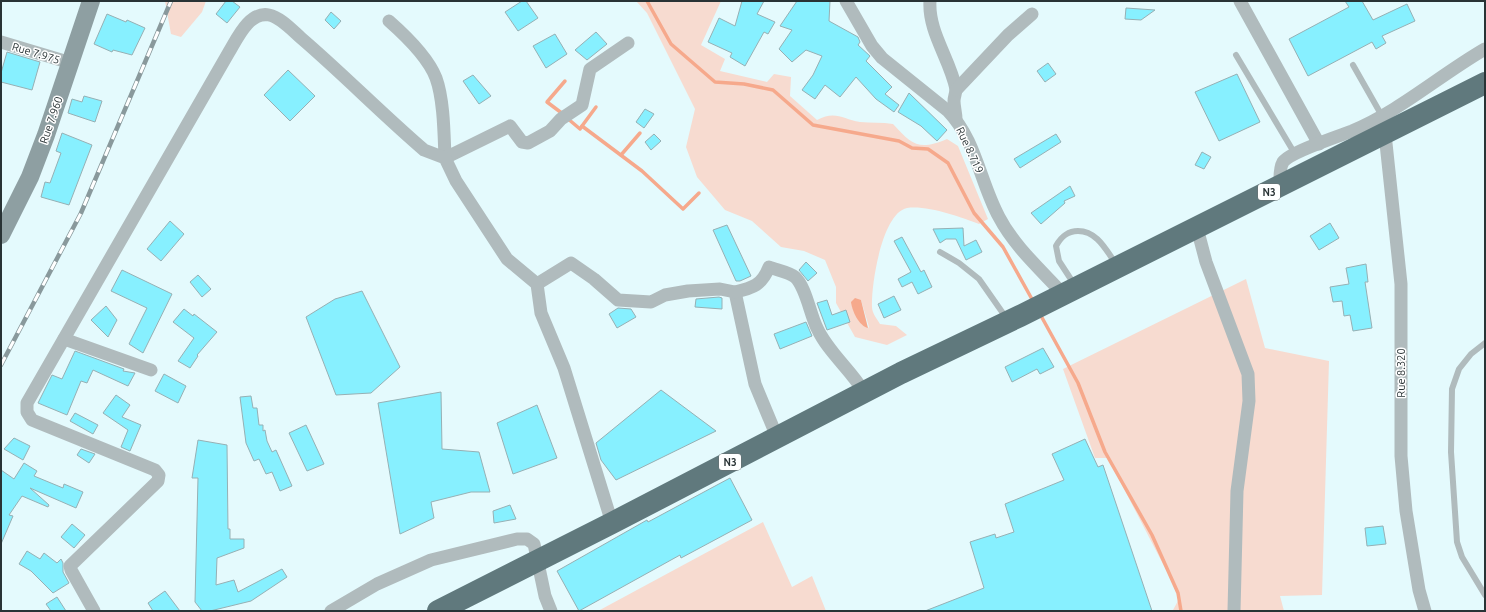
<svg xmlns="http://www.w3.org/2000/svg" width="1486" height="612" font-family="Ubuntu,sans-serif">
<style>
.green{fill:#f7dbd0;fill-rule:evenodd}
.water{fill:#f6a98c}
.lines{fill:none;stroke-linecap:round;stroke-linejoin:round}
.stream{stroke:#f6a98c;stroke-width:3.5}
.building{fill:#87f0ff;stroke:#96b0b4}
.lane{stroke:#b0bbbd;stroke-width:6}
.street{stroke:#b0bbbd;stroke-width:13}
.secondary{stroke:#8e9fa2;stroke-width:18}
.highway{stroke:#60797d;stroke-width:22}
.rail-casing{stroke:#89999c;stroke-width:4.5}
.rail{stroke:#fff;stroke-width:3;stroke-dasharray:9;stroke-linecap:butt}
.labels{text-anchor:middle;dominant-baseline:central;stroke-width:3;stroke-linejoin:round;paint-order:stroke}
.shield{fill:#fff;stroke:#697072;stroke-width:1}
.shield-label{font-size:10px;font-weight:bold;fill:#293335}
.street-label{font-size:11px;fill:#293335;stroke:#fff}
</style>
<rect width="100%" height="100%" fill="#e4fafd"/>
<!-- green -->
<g class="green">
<polygon points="165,1 206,1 202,12 181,37 171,34"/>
<path d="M636 1H721L701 45 725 59 720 71 767 82 774 74 791 77 790 96 817 120C835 110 843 119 860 122 871 123 882 122 893 124 912 145 919 151 947 139L958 146 988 219 979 224C961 217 927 205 907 208 882 213 871 285 872 307 872 313 877 319 880 324L896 326 907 335 887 345 855 337 836 303V287L825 260 804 251 781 247 752 221 725 210 697 177 686 147 695 109 647 13ZM861 300 869 327 868 328 859 320 852 306Z"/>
<polygon points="1246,279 1265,348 1329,361 1322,595 1280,596 1284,611 1170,611 1173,610 1179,599 1178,593 1108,458 1095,458 1063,369"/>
<polygon points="763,522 792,587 812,576 826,611 598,611"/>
</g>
<!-- water -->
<path class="water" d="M855 298 861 300 868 328C859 326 852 311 851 302Z"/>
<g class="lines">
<!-- stream -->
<g class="stream">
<polyline points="647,1 671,44 715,82 744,84 773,90 813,125 899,141 912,148 928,149 948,163 974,213 1003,247 1033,301"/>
<polyline points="563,114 547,102 565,81"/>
<polyline points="567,118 580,129 582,126 642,171 683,209 699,193"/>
<polyline points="582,126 596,107"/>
<polyline points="621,155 640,133"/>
<polyline points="1040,314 1078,383 1105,452 1152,535 1178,593 1181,611"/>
</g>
</g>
<!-- building -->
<g class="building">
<polygon points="226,1 232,1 240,7 227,23 216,14"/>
<polygon points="522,1 526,1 538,18 518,31 505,12"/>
<polygon points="742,1 764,1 757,14 775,22 768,34 764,32 745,66 730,57 732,53 708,42 719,18 735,26"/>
<polygon points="797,1 830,1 829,21 858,37 860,42 858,45 870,56 866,61 892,87 885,94 899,105 894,112 876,99 856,77 840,97 825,85 815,99 802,90 813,75 822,56 806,50 792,62 779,49 792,30 780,26"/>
<polygon points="1345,1 1362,1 1373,20 1407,4 1415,21 1382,36 1386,43 1376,49 1372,42 1308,76 1289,39 1349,7"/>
<polygon points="1126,8 1155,10 1141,20 1125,19"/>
<polygon points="331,12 341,21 334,29 325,20"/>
<polygon points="107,14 126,22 127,20 145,28 132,55 113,50 112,52 94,44"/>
<polygon points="596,32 607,44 587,60 575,50"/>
<polygon points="555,34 567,54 546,68 533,46"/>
<polygon points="7,52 40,62 32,90 1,82 1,73"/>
<polygon points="1048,63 1056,74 1045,82 1037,71"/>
<polygon points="288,70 315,96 290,121 264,95"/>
<polygon points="1237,74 1260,122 1219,141 1195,92"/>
<polygon points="473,75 491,96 479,104 463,81"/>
<polygon points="909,93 947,130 937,141 921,126 898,112"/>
<polygon points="84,96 102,101 95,122 68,113 72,99 82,102"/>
<polygon points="645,109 654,114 644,128 636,122"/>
<polygon points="62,133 92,145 69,205 41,197 45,182 50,183 61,153 56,151"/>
<polygon points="654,134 661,141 651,150 645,142"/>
<polygon points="1056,134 1061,142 1020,168 1014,159"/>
<polygon points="1202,152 1211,157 1204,169 1195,165"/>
<polygon points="1070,186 1075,196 1064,201 1065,203 1041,224 1031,213"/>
<polygon points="170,221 184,234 161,261 147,249"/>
<polygon points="1330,223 1339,238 1319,250 1310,236"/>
<polygon points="727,225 751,276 740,281 736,281 713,230"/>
<polygon points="963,228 964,246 976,240 982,252 966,260 956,239 946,239 940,243 933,229"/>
<polygon points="902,237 921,272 924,270 932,287 918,294 912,282 902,287 898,279 911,272 894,241"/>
<polygon points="806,262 817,273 808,281 799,270"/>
<polygon points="1366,264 1368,282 1365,282 1372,328 1353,331 1350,315 1344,316 1342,301 1333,302 1330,287 1349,284 1346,268"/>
<polygon points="122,270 172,294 143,353 129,344 147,308 111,291"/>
<polygon points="198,275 211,289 202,297 190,282"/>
<polygon points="362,291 400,367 371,393 336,395 306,317 335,299"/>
<polygon points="894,296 901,310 884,318 878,304"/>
<polygon points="719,297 722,298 722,309 695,307 696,299"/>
<polygon points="827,300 832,315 846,310 850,322 827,330 817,303"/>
<polygon points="106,306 117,320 108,337 91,320"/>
<polygon points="618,308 631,309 636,317 617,328 609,314"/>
<polygon points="184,309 193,316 194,314 217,332 197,355 198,356 190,368 178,361 194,338 173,322"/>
<polygon points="806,322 812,336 780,349 774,334"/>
<polygon points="1043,348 1054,367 1040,374 1037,369 1012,382 1005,367"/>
<polygon points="75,351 124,369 123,371 135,373 128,386 93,370 87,383 81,381 67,415 38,403 52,375 62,379"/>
<polygon points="164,374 186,386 178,403 155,391"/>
<polygon points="661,390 716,431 616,480 601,460 596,443"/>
<polygon points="441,392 442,449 479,452 490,492 471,492 431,502 434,518 400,534 378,403"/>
<polygon points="116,395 130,405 122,417 141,425 130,451 121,447 128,430 103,413"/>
<polygon points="251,396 253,408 257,408 259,425 263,425 263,431 265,430 267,441 272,452 276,450 292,486 280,491 272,472 266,474 259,459 254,461 246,443 240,397"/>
<polygon points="537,405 557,458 513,474 497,423"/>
<polygon points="75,413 98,425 93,434 70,421"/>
<polygon points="306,425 324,464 307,471 289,433"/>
<polygon points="14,438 30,446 23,460 4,449"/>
<polygon points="1085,439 1098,467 1103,465 1152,611 925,611 984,588 970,542 995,534 996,538 1014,532 1005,504 1064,480 1052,454"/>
<polygon points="198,440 227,445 228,529 230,529 230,539 244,539 244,548 217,558 216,585 234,580 238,592 282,569 287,577 251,601 210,611 202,611 195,602 198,478 192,478"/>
<polygon points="81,449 95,454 89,463 77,455"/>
<polygon points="24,463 37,471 34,476 63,488 64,484 83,492 76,508 30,488 49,505 48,507 22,496 9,515 13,516 1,544 1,470 14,479"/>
<polygon points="730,478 752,520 681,558 680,555 579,611 557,571 647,520 648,522"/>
<polygon points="510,505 516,519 494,523 493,511"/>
<polygon points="72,524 85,535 74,548 61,537"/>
<polygon points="1383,526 1386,544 1367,546 1365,528"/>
<polygon points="27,551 40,559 44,553 57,563 61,559 63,563 63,572 69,583 53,593 31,571 19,564"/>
<polygon points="165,591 180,611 153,611 148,603"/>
<polygon points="57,597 66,611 51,611 46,604"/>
</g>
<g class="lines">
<!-- lane -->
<g class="lane">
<polyline points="1236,55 1295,154"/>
<polyline points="1353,65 1382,116"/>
<polyline points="940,252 959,263 979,279 1007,319"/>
<path d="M1074 284 1059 261 1056 246C1061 237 1067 231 1078 231 1097 231 1106 250 1116 264"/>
<polyline points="1485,343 1471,354 1459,369 1452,389 1451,452 1457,542 1462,557 1485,595"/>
</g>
<!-- street -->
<g class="street">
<path d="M846 1 872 46 882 58 948 111C976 140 980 182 999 217 1014 246 1041 270 1063 294"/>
<path d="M930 1C928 32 950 59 956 89 956 93 954 97 954 101 954 107 956 113 956 119"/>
<polyline points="1240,1 1319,144"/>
<path d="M389 21C406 36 428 57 436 78 444 100 444 135 445 158L510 126 522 142 528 143 550 131 561 119 582 105 590 69 628 43"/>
<polyline points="1,42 71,63"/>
<polyline points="956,90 1008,35 1032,14"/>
<polyline points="1385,134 1401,284 1401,456 1406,511 1419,590 1425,611"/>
<path d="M1280 186C1280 178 1279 169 1283 162 1290 152 1339 136 1352 131 1400 111 1440 75 1485 49"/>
<polyline points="1197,228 1206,262 1248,374 1249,401 1237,491 1234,611"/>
<polyline points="537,284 571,263 594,279 618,300 651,302 665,295 688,291 720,289 735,292 755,384 777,437"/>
<path d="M735 292C753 288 762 285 769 267 777 270 789 272 795 277 806 287 810 314 817 328 828 352 850 369 864 392"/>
<polyline points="64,339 151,370"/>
<path d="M94 611 71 570 70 566 158 481 159 475 155 470 32 420 27 412V403L229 52C237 39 249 11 269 15 280 17 292 30 301 38 343 74 382 114 424 150L445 158 456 181 507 259 537 284 541 313 564 368 612 523"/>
<polyline points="331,611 377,584 431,560 517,539 527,539 534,544 545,596 551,611"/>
</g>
<!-- secondary -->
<polyline class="secondary" points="1,235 30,177 46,135 91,1"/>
<!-- highway -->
<polyline class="highway" points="438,611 612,523 901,373 1020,316 1485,83"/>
<defs>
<polyline id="rail" points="1,365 81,213 171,1"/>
</defs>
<!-- rail casing -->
<use href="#rail" class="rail-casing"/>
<!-- rail -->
<use href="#rail" class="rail"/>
</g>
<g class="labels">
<!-- shield labels -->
<g class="shield">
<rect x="1258" y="184" width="22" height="16" rx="3"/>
<rect x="719" y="454" width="22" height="16" rx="3"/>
</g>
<g class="shield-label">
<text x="1269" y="192">N3</text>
<text x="730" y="462">N3</text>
</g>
<!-- street labels -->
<g class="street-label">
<text transform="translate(36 53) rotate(17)">Rue 7.975</text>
<text transform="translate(51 120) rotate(-71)">Rue 7.960</text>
<text transform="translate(970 150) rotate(65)">Rue 8.719</text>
<text transform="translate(1401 373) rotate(-90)">Rue 8.320</text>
</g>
</g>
<!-- border -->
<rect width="1486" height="612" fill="none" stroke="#293335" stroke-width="4"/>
</svg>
